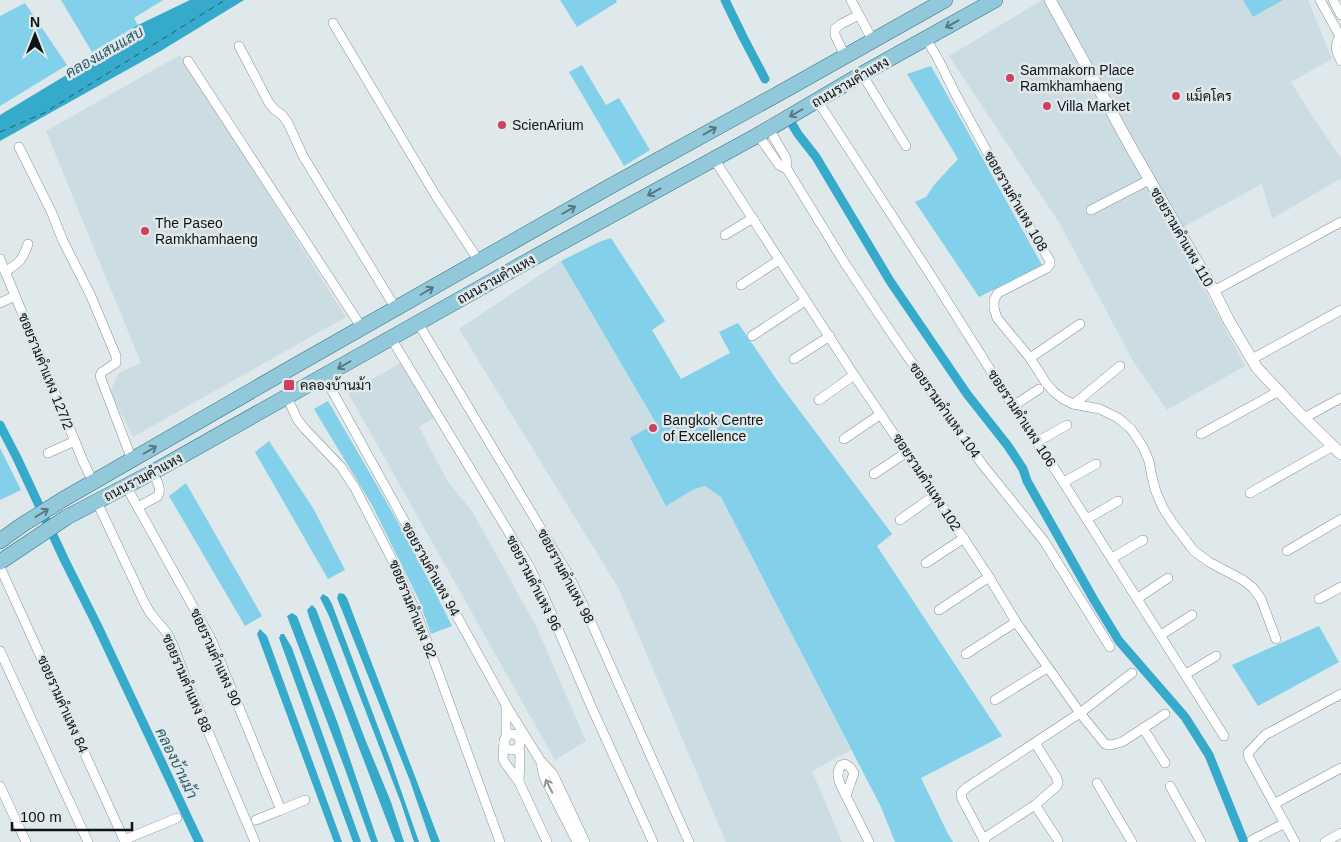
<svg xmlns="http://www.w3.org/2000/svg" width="1341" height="842" font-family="Arial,Sarabun,sans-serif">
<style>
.built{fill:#cbdde3}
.green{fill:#82d0ea}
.water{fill:#35aacb}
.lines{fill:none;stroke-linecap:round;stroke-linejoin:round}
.canal{stroke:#35aacb;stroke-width:9}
.ferry{stroke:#2c5b6a;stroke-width:1;stroke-dasharray:6 5;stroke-linecap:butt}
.minor-casing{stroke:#889194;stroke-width:10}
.tertiary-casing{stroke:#889194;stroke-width:12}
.primary-casing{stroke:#347284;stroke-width:16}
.minor{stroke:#fff;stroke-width:9}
.tertiary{stroke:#fff;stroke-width:11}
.primary{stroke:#91c9da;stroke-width:15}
.oneway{stroke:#577781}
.oneway2{stroke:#939595}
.poi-dot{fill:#ce3f60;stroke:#dfe8eb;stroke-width:2}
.labels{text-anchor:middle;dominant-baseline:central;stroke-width:5;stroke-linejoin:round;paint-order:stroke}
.poi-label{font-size:14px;fill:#101314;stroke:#dfe8eb;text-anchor:start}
.street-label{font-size:14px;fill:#101314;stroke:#dfe8eb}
.water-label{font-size:15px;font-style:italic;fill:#2c5b6a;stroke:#dfe8eb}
</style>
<rect width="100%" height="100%" fill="#dfe8eb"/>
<!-- built -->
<g class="built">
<polygon points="1042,0 1243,0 1253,17 1283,0 1308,0 1332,59 1291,82 1313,117 1341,158 1341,178 1272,219 1262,184 1174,232 1245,366 1167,410 1133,361 1060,224 949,56"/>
<polygon points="180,55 346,317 133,437 110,391 119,373 141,363 46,131"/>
<polygon points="561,261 656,423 666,505 694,489 705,486 721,497 851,750 812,771 842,842 726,842 619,589 459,329"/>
<polygon points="409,358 441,413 419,427 448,482 472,511 536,626 586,741 555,760 348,393"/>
</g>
<!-- green -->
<g class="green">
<polygon points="61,0 163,0 134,18 138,25 92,52"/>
<polygon points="560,0 616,0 617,2 577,27"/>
<polygon points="1243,0 1283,0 1253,17"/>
<polygon points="25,3 67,65 0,106 0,16"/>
<polygon points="582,65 606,105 619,98 650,150 624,166 569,72"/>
<polygon points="931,66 1042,265 979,297 915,202 926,197 934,185 958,159 907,74"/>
<polygon points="611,238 665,321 652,330 681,379 730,353 719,332 738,323 781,386 892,534 877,546 1002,736 921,778 947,832 953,842 895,842 881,807 721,497 705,486 694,489 666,506 630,438 656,423 561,261 599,242"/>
<path d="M328 401C371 475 415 549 452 626L431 634 419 600 372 505 314 409Z"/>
<polygon points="269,441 313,508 345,570 328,579 255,452"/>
<polygon points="0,448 21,490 0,500"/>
<polygon points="186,483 262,616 245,626 169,496"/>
<polygon points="1319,626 1339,662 1258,706 1232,665"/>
</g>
<!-- water -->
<g class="water">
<polygon points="190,0 244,0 159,52 0,141 0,115 78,68 136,26"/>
<polygon points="339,593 344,594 347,598 440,842 431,842 410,781 337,598"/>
<polygon points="323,594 328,597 332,604 390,759 419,842 414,842 401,803 329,616 320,598"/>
<polygon points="312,605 316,609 365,739 391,802 404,842 395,842 309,617 307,610"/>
<polygon points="292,613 297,616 338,724 378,842 371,842 345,769 287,616"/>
<polygon points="260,629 267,636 342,842 334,842 257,634"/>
<polygon points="281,634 284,634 292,648 361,842 353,842 279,638"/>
</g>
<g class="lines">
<!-- canal -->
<g class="canal">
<polyline points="725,0 743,37 765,79"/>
<polyline points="789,119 798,134 816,157 890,281 967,394 1008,446 1023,469 1027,481 1094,600 1119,641 1185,717 1209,755 1244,842"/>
<polyline points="0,425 17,458 65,561 98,627 199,842"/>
</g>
<!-- ferry -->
<polyline class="ferry" points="0,132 44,113 225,0"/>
<defs>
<g id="minor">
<polyline points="851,0 873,41"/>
<polyline points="1320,0 1341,38"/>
<polyline points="1333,0 1341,15"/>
<polyline points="333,23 436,196 479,261"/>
<path d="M1340 36C1334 46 1336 51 1341 61"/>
<polyline points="926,39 937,57 956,95 1015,203 1050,261 1050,264 1047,268 998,293 994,300 994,308 997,318 1030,358 1046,383 1054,392 1063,399 1073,404 1100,409 1118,418 1131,429 1143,447 1149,461 1152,477 1156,492 1163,508 1172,522 1194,551 1209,562 1243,580 1253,588 1261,599 1276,639"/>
<polyline points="239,46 269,103 275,110 282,115 288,123 303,156 396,309"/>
<polyline points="845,56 835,35 835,29 841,24 859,15"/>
<polyline points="188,61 362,328"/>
<polyline points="862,74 906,146"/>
<polyline points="817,100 930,274 1013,406 1058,474 1224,736"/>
<polyline points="769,129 786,158 787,169 844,262 892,334 982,464 1044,541 1110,647"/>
<polyline points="758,135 779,165 787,169"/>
<polyline points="19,147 51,211 63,241 90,294 116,356 116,363 102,372 100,376 132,460"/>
<polyline points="714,159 854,375 935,495 989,577 1016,622 1080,713 1105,744 1111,745 1122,742 1165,714"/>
<polyline points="1091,210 1149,180"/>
<polyline points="725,235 753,218"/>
<polyline points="0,259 83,461 93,482"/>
<path d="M5 272C20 262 22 261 28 244"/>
<polyline points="741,285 779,260"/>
<polyline points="1214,291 1341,222"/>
<polyline points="0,303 15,296"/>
<polyline points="418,323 568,574 587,613 689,842"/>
<polyline points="752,336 805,301"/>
<polyline points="391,338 528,564 543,594 591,706 653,842"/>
<polyline points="1030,358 1080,324"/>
<polyline points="794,359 830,336"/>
<polyline points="1252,359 1341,310"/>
<polyline points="324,376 510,712 540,760 553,774 585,842"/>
<polyline points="287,397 297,419 305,429 341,467 355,488 398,571 418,617 500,842"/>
<polyline points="819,400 854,375"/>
<polyline points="1074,404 1120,366"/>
<polyline points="1013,406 1039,389"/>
<polyline points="1304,418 1341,398"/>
<polyline points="1201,434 1279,391"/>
<polyline points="844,439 881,414"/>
<polyline points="1037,442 1067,425"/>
<polyline points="48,453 75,441"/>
<polyline points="874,474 907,452"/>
<polyline points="1064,482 1096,464"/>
<polyline points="126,486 211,639 281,810 305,800"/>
<polyline points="1250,493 1333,446"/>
<polyline points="97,502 144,602 150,613 167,633 173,645 188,684 255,842"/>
<path d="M138 507 158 496C162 488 156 480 153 472"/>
<polyline points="1087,519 1118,501"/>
<polyline points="900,520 935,495"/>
<polyline points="1287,551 1341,519"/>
<polyline points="1112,558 1143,540"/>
<polyline points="926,563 964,538"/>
<polyline points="0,567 125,842"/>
<polyline points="1138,598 1168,578"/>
<polyline points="1319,599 1341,587"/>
<polyline points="939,610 989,577"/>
<polyline points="1161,635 1192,615"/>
<polyline points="0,651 88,842"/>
<polyline points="966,654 1016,622"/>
<polyline points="1186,674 1216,656"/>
<polyline points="995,700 1047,668"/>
<polyline points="1143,728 1165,763"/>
<circle cx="512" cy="742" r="8"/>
<polyline points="506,738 506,705"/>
<polyline points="504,742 503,759 505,763 519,782 547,842"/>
<polyline points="519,746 520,758 519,782"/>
<polyline points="541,763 544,777 577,842"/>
<polyline points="1097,783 1132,842"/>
<polyline points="0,786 26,842"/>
<polyline points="1170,786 1201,842"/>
<path d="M846 796 854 773 850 767 845 764 841 765C836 774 838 778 841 786L869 842"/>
<polyline points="1274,804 1341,768"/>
<polyline points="1035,805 1058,840"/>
<polyline points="256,820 281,810"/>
<polyline points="983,839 1035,805 1057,786 1058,783 1057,778 1035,743"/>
<polyline points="124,840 177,818"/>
<polyline points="1252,840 1285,823"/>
<polyline points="985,842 962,799 961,793 966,788 1080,713 1132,673"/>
<polyline points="1295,842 1249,758 1248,753 1265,735 1341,694"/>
<polyline points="1325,842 1341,833"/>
</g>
<polyline id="tertiary" points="1050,0 1133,151 1214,291 1229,321 1257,368 1304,418 1341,454"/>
<g id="primary">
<polyline points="0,541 22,525 62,500 284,372 609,187 787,89 945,0"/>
<polyline points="0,562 67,517 153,472 535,257 758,135 862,74 995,0"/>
</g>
</defs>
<!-- minor casing -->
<use href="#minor" class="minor-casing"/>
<!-- tertiary casing -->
<use href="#tertiary" class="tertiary-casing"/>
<!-- primary casing -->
<use href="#primary" class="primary-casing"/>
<!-- minor -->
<use href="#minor" class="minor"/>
<!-- tertiary -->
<use href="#tertiary" class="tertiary"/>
<!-- primary -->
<use href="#primary" class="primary"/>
</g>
<!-- one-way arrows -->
<defs><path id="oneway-shaft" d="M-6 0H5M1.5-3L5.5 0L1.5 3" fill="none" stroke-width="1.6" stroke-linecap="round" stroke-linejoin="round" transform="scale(1.25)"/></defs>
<g class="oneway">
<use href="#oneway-shaft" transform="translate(952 24) rotate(151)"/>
<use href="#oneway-shaft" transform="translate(796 113) rotate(150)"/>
<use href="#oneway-shaft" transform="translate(710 131) rotate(-29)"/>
<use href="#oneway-shaft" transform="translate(654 192) rotate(151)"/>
<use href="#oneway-shaft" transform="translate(569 210) rotate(-30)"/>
<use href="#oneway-shaft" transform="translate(427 291) rotate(-30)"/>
<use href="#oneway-shaft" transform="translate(344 365) rotate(150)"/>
<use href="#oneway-shaft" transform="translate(150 450) rotate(-30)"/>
<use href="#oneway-shaft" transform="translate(42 513) rotate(-32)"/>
</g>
<use class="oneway2" href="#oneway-shaft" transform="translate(549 786) rotate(-117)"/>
<!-- markers -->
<g class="poi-dot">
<circle cx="1010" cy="78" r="5"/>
<circle cx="1176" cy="96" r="5"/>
<circle cx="1047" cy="106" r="5"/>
<circle cx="502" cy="125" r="5"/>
<circle cx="145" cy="231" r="5"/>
<rect x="283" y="379" width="12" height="12" rx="2.5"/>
<circle cx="653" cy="428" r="5"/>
</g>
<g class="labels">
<!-- poi labels -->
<g class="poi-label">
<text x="1020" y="70">Sammakorn Place<tspan x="1020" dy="16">Ramkhamhaeng</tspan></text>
<text x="1186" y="96">แม็คโคร</text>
<text x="1057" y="106">Villa Market</text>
<text x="512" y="125">ScienArium</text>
<text x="155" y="223">The Paseo<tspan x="155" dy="16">Ramkhamhaeng</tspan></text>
<text x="300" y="385">คลองบ้านม้า</text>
<text x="663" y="420">Bangkok Centre<tspan x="663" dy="16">of Excellence</tspan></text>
</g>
<!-- street labels -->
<g class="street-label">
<text transform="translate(850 82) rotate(-30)">ถนนรามคำแหง</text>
<text transform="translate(1016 201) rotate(60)">ซอยรามคำแหง 108</text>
<text transform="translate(1182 237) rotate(60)">ซอยรามคำแหง 110</text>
<text transform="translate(496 279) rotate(-29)">ถนนรามคำแหง</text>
<text transform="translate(46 371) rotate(68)">ซอยรามคำแหง 127/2</text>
<text transform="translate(945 410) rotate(55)">ซอยรามคําแหง 104</text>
<text transform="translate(1022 418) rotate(57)">ซอยรามคําแหง 106</text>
<text transform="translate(143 477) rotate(-28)">ถนนรามคำแหง</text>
<text transform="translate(927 482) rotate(57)">ซอยรามคําแหง 102</text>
<text transform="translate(431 569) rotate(61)">ซอยรามคําแหง 94</text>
<text transform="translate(566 576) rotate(62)">ซอยรามคําแหง 98</text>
<text transform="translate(534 583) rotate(63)">ซอยรามคําแหง 96</text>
<text transform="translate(413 609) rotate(68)">ซอยรามคําแหง 92</text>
<text transform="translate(216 657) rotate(66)">ซอยรามคำแหง 90</text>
<text transform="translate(187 683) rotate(67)">ซอยรามคำแหง 88</text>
<text transform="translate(63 704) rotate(66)">ซอยรามคำแหง 84</text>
</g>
<!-- water labels -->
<g class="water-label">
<text transform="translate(104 52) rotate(-30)">คลองแสนแสบ</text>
<text transform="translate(177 763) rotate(64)">คลองบ้านม้า</text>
</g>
</g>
<!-- north arrow -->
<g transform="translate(35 35)" stroke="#dfe8eb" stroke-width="4" paint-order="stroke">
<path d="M0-4L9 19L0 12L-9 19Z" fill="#101314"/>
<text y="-8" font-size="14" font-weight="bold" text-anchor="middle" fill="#101314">N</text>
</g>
<!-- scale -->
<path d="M12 822v8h120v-8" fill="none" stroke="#101314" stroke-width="2.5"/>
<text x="20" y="822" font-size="15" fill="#101314" stroke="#dfe8eb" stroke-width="4" paint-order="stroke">100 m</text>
</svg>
